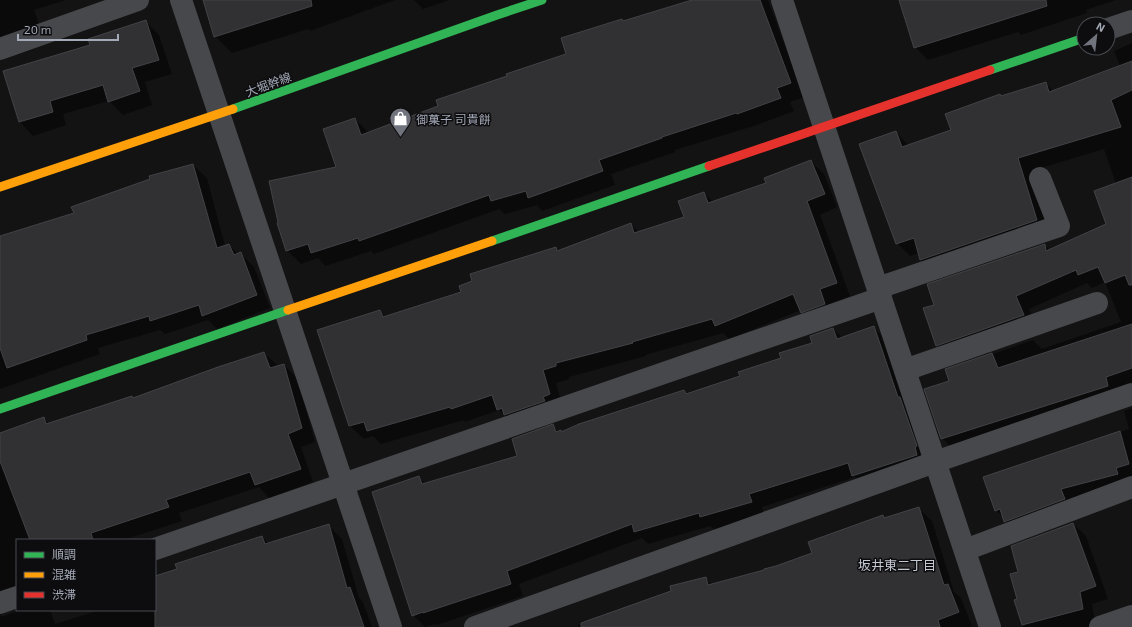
<svg xmlns="http://www.w3.org/2000/svg" width="1132" height="627" font-family="'Exo 2','Noto Sans JP',sans-serif">
<style>
.shadow{fill:#0007}
.building{fill:#313133;stroke:#424347}
.lines{fill:none;stroke-linecap:round;stroke-linejoin:round}
.street{stroke:#47484c;stroke-width:22}
.fast{stroke:#30b455;stroke-width:9}
.slow{stroke:#ff9f0a;stroke-width:9}
.jam{stroke:#e5322d;stroke-width:9}
.labels{text-anchor:middle;dominant-baseline:central;stroke-width:3;stroke-linejoin:round;paint-order:stroke}
.street-label{font-size:12px;fill:#a3a9b6;stroke:#0d0d0f}
.poi-label{font-size:12px;fill:#a3a9b6;stroke:#0d0d0f;text-anchor:start}
.neighbourhood-label{font-size:13px;fill:#c4c8d1;stroke:#0d0d0f}
</style>
<rect width="100%" height="100%" fill="#131313"/>
<!-- shadow -->
<g class="shadow">
<polygon points="0,0 66,0 34,10 39,24 0,38"/>
<polygon points="204,0 395,0 310,31 308,29 232,53 215,36"/>
<polygon points="414,0 449,0 423,9"/>
<polygon points="694,0 768,0 804,97 790,102 794,111 751,127 750,127 675,150 675,152 611,174 615,185 542,211 537,205 505,214 499,209 374,254 371,251 325,266 318,258 301,264 287,250 338,168 355,119 368,132 439,106 508,77 567,55 623,22"/>
<polygon points="900,0 1116,0 1086,10 1087,13 1021,35 1018,32 928,60 915,47"/>
<polygon points="145,21 159,35 172,74 145,82 152,105 123,115 109,101 63,114 66,125 33,136 20,122 4,72 91,46"/>
<polygon points="1132,43 1132,398 955,451 942,438 950,382 946,370 1033,340 1042,349 1121,322 1105,282 1092,288 1087,283 1029,309 1036,328 950,358 937,345 935,305 1044,245 1049,250 1108,225 1116,184 1104,149 1031,171 1050,233 934,273 921,260 919,253 910,256 897,243 896,132 909,146 952,131 1002,97 1046,84 1054,91 1120,66 1114,51"/>
<polygon points="810,161 824,174 837,207 820,215 850,296 833,303 838,318 815,325 802,312 801,310 729,339 723,333 645,355 646,356 569,377 569,379 556,383 563,408 511,423 499,410 465,422 464,420 381,444 373,436 364,439 350,426 380,311 386,317 462,292 556,248 559,251 631,224 639,232 685,218 704,193 713,202 768,183"/>
<polygon points="193,165 207,178 225,246 229,245 239,255 241,254 254,267 270,308 217,329 208,320 165,334 160,330 98,348 100,354 0,389 0,237 75,214"/>
<polygon points="874,328 887,340 929,459 866,488 855,477 762,507 764,515 714,529 710,526 648,544 642,538 519,584 523,596 437,625 436,624 425,627 413,615 419,477 425,484 518,457 553,426 559,432 561,431 562,432 684,391 688,395 741,376 782,359 814,343 833,329 843,338"/>
<polygon points="264,353 278,366 284,365 297,378 315,442 301,447 313,482 269,498 259,487 179,513 182,521 123,540 17,540 17,602 4,608 0,616 4,616 21,610 50,610 55,624 100,610 155,610 155,577 178,570 262,537 268,543 329,526 342,539 359,598 363,602 372,627 0,627 0,434 44,418 49,424 134,399"/>
<polygon points="1132,408 1132,487 1018,534 1005,521 1004,519 996,510 984,478 1129,429 1124,411"/>
<polygon points="918,508 932,521 954,592 961,598 972,626 969,627 579,627 578,625 672,592 705,578 712,585 776,567 813,554 882,516 885,519"/>
<polygon points="1073,524 1086,536 1108,599 1092,604 1096,627 1023,627 1015,601 1018,600 1020,572"/>
</g>
<!-- building -->
<g class="building">
<polygon points="203,0 311,0 312,6 214,37"/>
<polygon points="692,0 760,0 791,83 777,88 781,98 737,114 736,113 662,137 662,138 599,160 603,171 528,198 526,191 491,201 489,195 359,241 358,238 311,253 308,244 286,251 277,223 278,222 269,181 336,167 323,129 355,118 361,135 438,106 436,100 507,76 506,74 566,54 561,38 622,19 623,21"/>
<polygon points="899,0 1046,0 1047,6 914,48"/>
<polygon points="146,20 159,60 132,68 140,91 108,102 103,85 50,101 53,112 19,122 3,71 90,45 88,39"/>
<polygon points="1132,61 1132,90 1111,100 1121,127 1018,158 1037,220 920,260 914,238 896,244 859,144 896,131 902,147 951,130 945,114 1000,94 1001,96 1046,82 1049,92"/>
<polygon points="811,160 825,194 807,201 837,283 820,289 825,304 801,313 793,294 715,326 712,319 632,342 633,343 556,363 556,366 543,370 550,394 543,397 545,401 504,415 502,408 497,410 492,395 451,409 450,407 367,431 364,422 349,426 317,330 380,310 383,317 461,292 459,286 472,281 470,274 556,247 557,251 631,223 634,233 684,217 678,201 704,192 708,203 766,183 764,178"/>
<polygon points="193,164 217,248 229,244 234,255 241,252 257,295 202,316 199,305 150,321 149,316 86,335 87,340 7,368 0,348 0,236 74,213 71,207 150,179 149,176"/>
<polygon points="1132,177 1132,285 1129,285 1125,275 1105,283 1098,267 1078,275 1076,270 1016,296 1024,315 936,346 923,308 934,305 927,284 1045,244 1046,251 1106,224 1094,191"/>
<polygon points="1132,324 1132,368 1106,377 1108,386 941,439 924,389 949,381 945,369 992,353 998,368"/>
<polygon points="874,326 898,397 900,397 917,446 915,447 917,455 852,476 848,463 749,494 752,502 700,517 699,513 634,532 632,524 507,571 511,584 423,613 423,612 412,616 372,492 419,476 422,484 517,456 512,439 553,424 556,432 561,430 561,432 579,424 684,390 686,394 740,376 738,372 781,358 779,353 812,343 810,336 833,328 837,339"/>
<polygon points="264,352 270,368 284,364 302,428 288,434 301,469 255,485 250,472 166,500 169,507 91,533 93,540 30,540 0,461 0,433 44,417 46,424 132,396 133,398 218,367"/>
<polygon points="1120,431 1129,464 1116,468 1118,474 1061,489 1065,499 1004,522 1000,509 995,511 983,477"/>
<polygon points="919,507 944,585 948,584 959,612 938,620 940,627 581,627 581,623 671,591 670,586 706,577 708,585 764,570 764,569 776,566 812,553 808,542 883,515 884,518"/>
<polygon points="1073,523 1096,586 1080,592 1083,609 1022,625 1014,600 1017,599 1010,574 1018,572 1011,546"/>
<polygon points="329,524 347,588 350,587 364,627 155,627 155,576 177,569 175,564 262,536 265,544"/>
</g>
<g class="lines">
<!-- street -->
<g class="street">
<polyline points="181,0 391,627"/>
<polyline points="782,0 990,627"/>
<polyline points="1108,29 1132,21"/>
<polyline points="0,49 138,0"/>
<polyline points="878,288 1059,226 1040,178"/>
<polyline points="905,370 1097,303"/>
<polyline points="155,549 881,298"/>
<polyline points="965,550 1132,487"/>
<polyline points="0,603 17,597"/>
<polyline points="475,627 935,462 1132,394"/>
<polyline points="1100,627 1132,616"/>
</g>
<!-- fast -->
<g class="fast">
<polyline points="990,70 1084,38"/>
<polyline points="233,109 497,15 542,0"/>
<polyline points="492,241 709,166"/>
<polyline points="0,409 288,310"/>
</g>
<!-- slow -->
<g class="slow">
<polyline points="0,187 233,109"/>
<polyline points="288,310 492,241"/>
</g>
<!-- jam -->
<polyline class="jam" points="709,166 990,70"/>
</g>
<!-- icons -->
<defs>
<symbol id="shop-pin" viewBox="-11 -11 22 30"><path d="M0 17L-7.5 6A9.5 9.5 0 1 1 7.5 6Z" fill="#71747d" stroke="#0d0d0f"/><path d="M-5-2.5h2.3a2.7 3.5 0 0 1 5.4 0H5L5.5 6h-11ZM-1.5-2.5h3a1.5 2.3 0 0 0-3 0Z" fill="#fff"/></symbol>
</defs>
<g fill-rule="evenodd">
<use href="#shop-pin" x="388" y="106" width="25" height="34"/>
</g>
<g class="labels">
<!-- street labels -->
<g class="street-label">
<text transform="translate(268 84) rotate(-20)">大堀幹線</text>
</g>
<!-- poi labels -->
<g class="poi-label">
<text x="416" y="119">御菓子 司貴餅</text>
</g>
<!-- neighbourhood labels -->
<g class="neighbourhood-label">
<text x="897" y="565">坂井東二丁目</text>
</g>
</g>
<!-- legend -->
<rect x="16" y="539" width="140" height="72" fill="#0d0d0f" stroke="#494b52"/>
<rect x="24" y="552" width="20" height="6" fill="#30b455" stroke="#494b52"/>
<text x="52" y="559" font-size="12" fill="#a3a9b6">順調</text>
<rect x="24" y="572" width="20" height="6" fill="#ff9f0a" stroke="#494b52"/>
<text x="52" y="579" font-size="12" fill="#a3a9b6">混雑</text>
<rect x="24" y="592" width="20" height="6" fill="#e5322d" stroke="#494b52"/>
<text x="52" y="599" font-size="12" fill="#a3a9b6">渋滞</text>
<!-- north arrow -->
<g transform="translate(1096 36) rotate(28)"><circle r="19" fill="#0d0d0f" stroke="#494b52"/>
<path d="M0-3L7 15L0 10L-7 15Z" fill="#71747d"/>
<text y="-6" font-size="11" font-weight="bold" text-anchor="middle" fill="#a3a9b6">N</text>
</g>
<!-- scale -->
<path d="M18 34v6h100v-6" fill="none" stroke="#a3a9b6" stroke-width="2"/>
<text x="24" y="34" font-size="12" fill="#a3a9b6" stroke="#0d0d0f" stroke-width="3" paint-order="stroke">20 m</text>
</svg>
